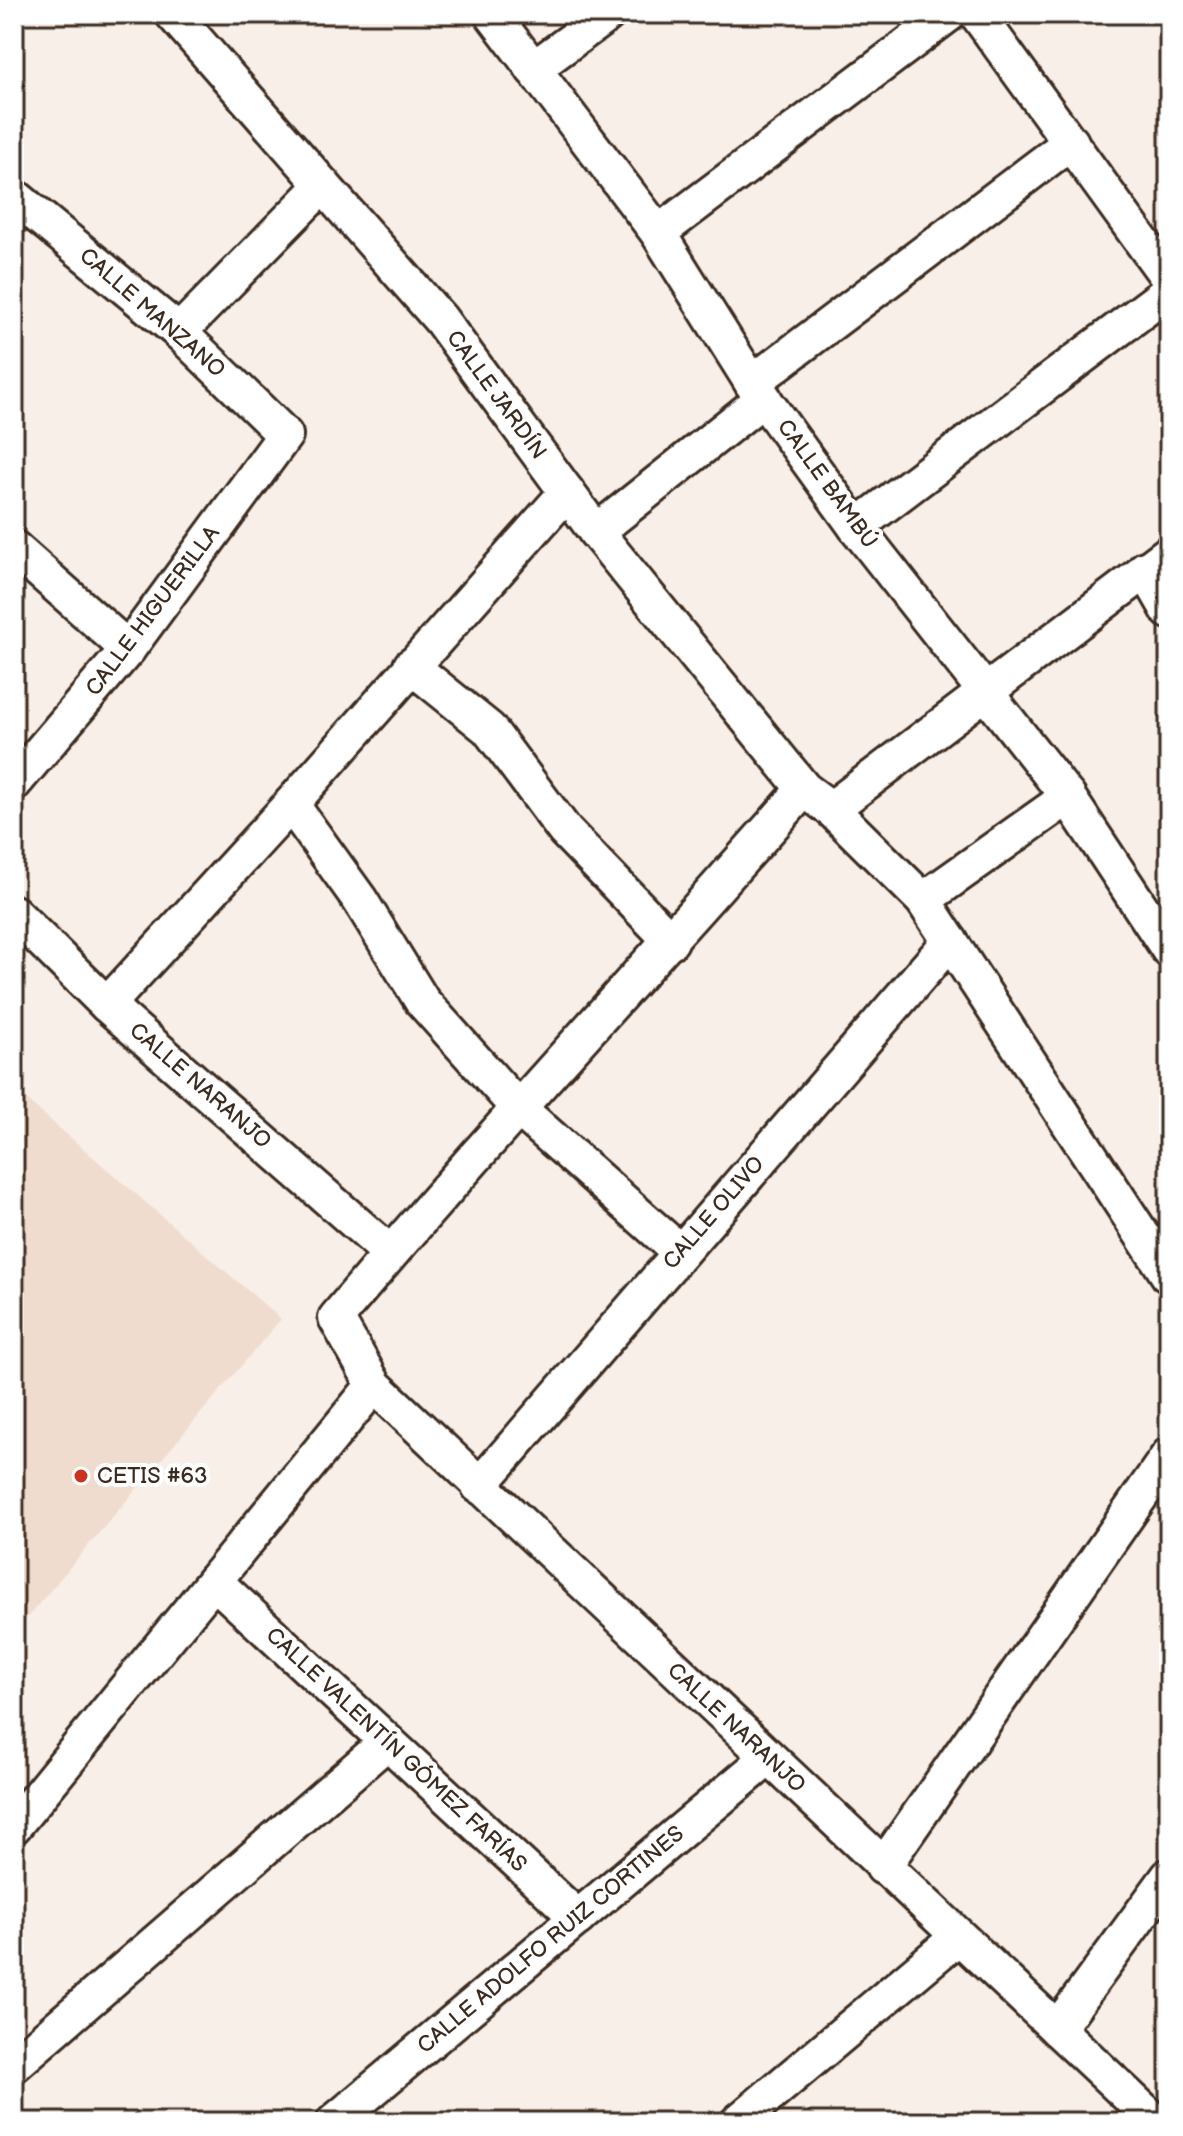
<svg xmlns="http://www.w3.org/2000/svg" width="1183" height="2136" font-family="'Balsamiq Sans',sans-serif">
<style>
.built{fill:#f0dcce}
.lines{fill:none;stroke-linecap:round;stroke-linejoin:round}
.minor-casing{stroke:#3b2a1e;stroke-width:40}
.minor{stroke:#fff;stroke-width:34}
.poi-dot{fill:#c8321e;stroke:#fff;stroke-width:3}
.labels{text-anchor:middle;dominant-baseline:central;stroke-width:8;stroke-linejoin:round;paint-order:stroke}
.street-label{font-size:22px;fill:#3b2a1e;stroke:#fff}
.poi-label{font-size:22px;fill:#3b2a1e;stroke:#fff;text-anchor:start}
</style>
<rect width="100%" height="100%" fill="#f8efe9"/>
<filter id="ink" filterUnits="userSpaceOnUse"><feTurbulence type="fractalNoise" baseFrequency=".0125" numOctaves="2"/><feDisplacementMap in="SourceGraphic" scale="16" xChannelSelector="R" yChannelSelector="G"/><feConvolveMatrix kernelMatrix="1 2 1 2 8 2 1 2 1" color-interpolation-filters="sRGB"/></filter>
<g filter="url(#ink)">
<!-- built -->
<polygon class="built" points="14,1089 281,1319 14,1633"/>
<g class="lines">
<defs>
<g id="minor">
<polyline points="173,14 441,320 596,532 804,789 831,809 923,900 1169,1276"/>
<polyline points="492,14 658,233 752,383 856,527 1068,797 1169,950"/>
<polyline points="977,14 1169,279"/>
<polyline points="533,69 608,14"/>
<polyline points="14,196 179,332 285,435 128,649 14,783"/>
<polyline points="658,233 949,14"/>
<polyline points="179,332 323,185"/>
<polyline points="752,383 1071,142"/>
<polyline points="856,527 1169,291"/>
<polyline points="596,532 764,398"/>
<polyline points="14,548 128,649"/>
<polyline points="1145,569 1169,611"/>
<polyline points="411,666 489,729 565,831 671,941"/>
<path d="M804 789C649 966 488 1137 336 1318L374 1385 1156 2122"/>
<polyline points="291,804 360,900 422,1001 517,1107 680,1252"/>
<polyline points="831,809 1169,553"/>
<polyline points="923,900 1068,797"/>
<polyline points="14,913 107,1005 390,1253"/>
<polyline points="107,1005 291,804 567,492"/>
<polyline points="479,1486 950,941"/>
<polyline points="214,1581 578,1918"/>
<polyline points="14,1826 374,1385"/>
<polyline points="883,1867 1169,1455"/>
<polyline points="1057,2029 1169,1876"/>
<polyline points="14,2065 387,1742"/>
<polyline points="334,2122 768,1758"/>
<polyline points="738,2122 958,1937"/>
</g>
</defs>
<!-- minor casing -->
<use href="#minor" class="minor-casing"/>
<!-- minor -->
<use href="#minor" class="minor"/>
</g>
</g>
<!-- markers -->
<circle class="poi-dot" cx="81" cy="1476" r="8"/>
<g class="labels">
<!-- street labels -->
<g class="street-label">
<text transform="translate(152 313) rotate(41)">CALLE MANZANO</text>
<text transform="translate(496 395) rotate(54)">CALLE JARDÍN</text>
<text transform="translate(827 484) rotate(54)">CALLE BAMBÚ</text>
<text transform="translate(153 611) rotate(-53)">CALLE HIGUERILLA</text>
<text transform="translate(200 1086) rotate(41)">CALLE NARANJO</text>
<text transform="translate(714 1213) rotate(-49)">CALLE OLIVO</text>
<text transform="translate(736 1728) rotate(43)">CALLE NARANJO</text>
<text transform="translate(396 1750) rotate(43)">CALLE VALENTÍN GÓMEZ FARÍAS</text>
<text transform="translate(551 1940) rotate(-40)">CALLE ADOLFO RUIZ CORTINES</text>
</g>
<!-- poi labels -->
<g class="poi-label">
<text x="97" y="1476">CETIS #63</text>
</g>
</g>
<!-- margin -->
<rect width="1183" height="2136" fill="none" stroke="#fff" stroke-width="48"/>
<rect x="24" y="24" width="1135" height="2088" fill="none" stroke="#3b2a1e" stroke-width="3" filter="url(#ink)"/>
</svg>
